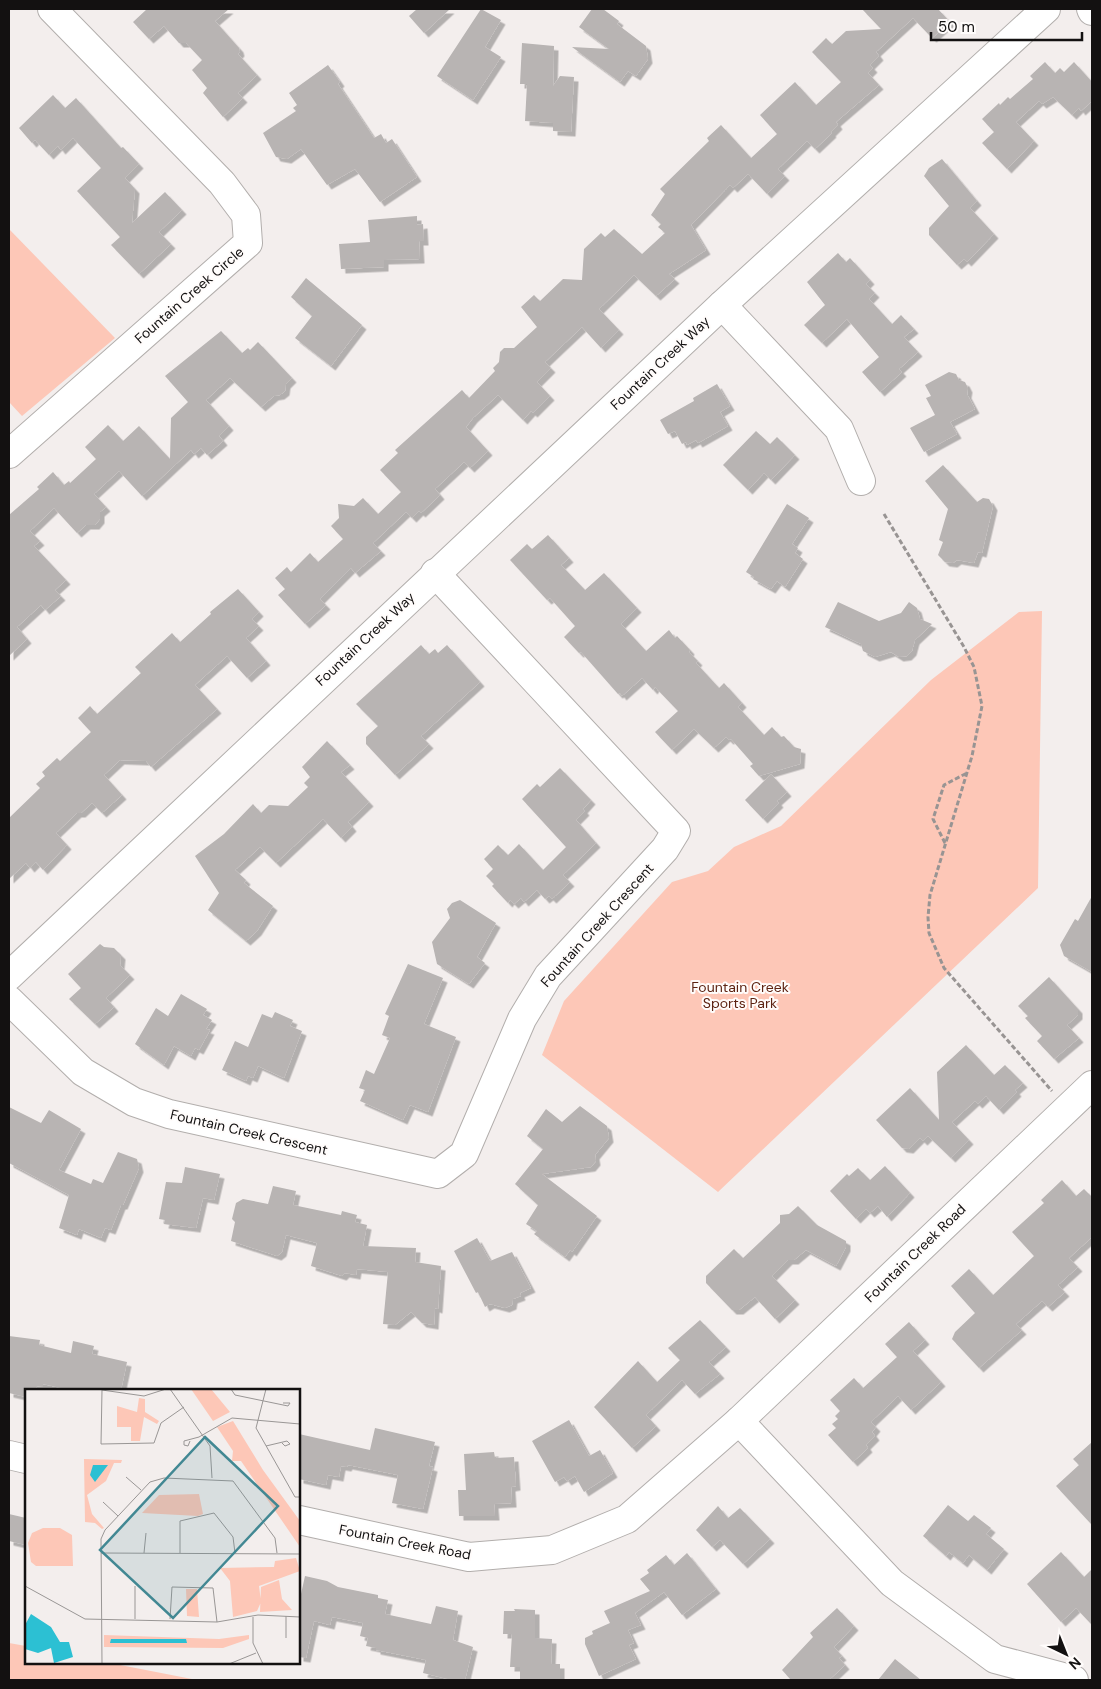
<svg xmlns="http://www.w3.org/2000/svg" width="1101" height="1689" font-family="'DM Sans',sans-serif">
<style>
.green{fill:#fdc7b7}
.building{fill:#b8b4b3;filter:url(#shadow)}
.lines{fill:none;stroke-linecap:round;stroke-linejoin:round}
.minor-casing{stroke:#b2aeac;stroke-width:30}
.path{stroke:#989493;stroke-width:3;stroke-dasharray:5 2.5;stroke-linecap:butt}
.minor{stroke:#fff;stroke-width:28}
.labels{text-anchor:middle;dominant-baseline:central;stroke-width:4;stroke-linejoin:round;paint-order:stroke}
.street-label{font-size:14px;fill:#131111;stroke:#fffcfb}
.park-label{font-size:14px;fill:#5d2312;stroke:#fffcfb}
.inset-road{fill:none;stroke:#999695;stroke-width:1}
.view{fill:#428893;fill-opacity:0.15;stroke:#428893;stroke-width:2.5}
.inset-edge{fill:none;stroke:#131111;stroke-width:2.5}
</style>
<defs>
<filter id="shadow"><feDropShadow dx="4.5" dy="4.5" stdDeviation="0" flood-color="#0004"/></filter>
</defs>
<rect width="100%" height="100%" fill="#f3eeed"/>
<!-- green -->
<g class="green">
<polygon points="9,229 115,338 22,416 9,402"/>
<polygon points="1042,611 1038,888 718,1192 542,1055 564,1001 672,882 708,871 734,847 781,826 931,680 1019,612"/>
<polygon points="9,1643 26,1646 26,1663 110,1663 197,1680 9,1680"/>
</g>
<!-- building -->
<g class="building">
<polygon points="147,9 229,9 215,21 239,48 240,52 238,54 257,75 238,93 243,98 223,117 203,93 207,88 192,70 202,60 186,43 179,43 164,26 149,39 133,22"/>
<polygon points="417,9 450,9 424,33 409,16"/>
<polygon points="481,9 501,20 485,47 501,57 473,100 437,76"/>
<polygon points="592,9 603,9 619,21 617,24 646,46 648,59 636,76 628,71 620,82 572,47 609,49 579,27"/>
<polygon points="862,9 938,9 950,22 932,38 913,18 876,52 879,56 870,65 873,68 868,73 879,85 836,122 838,125 831,132 832,133 815,149 807,141 778,169 785,176 767,194 748,174 733,188 730,185 691,225 706,250 669,274 675,279 656,296 634,275 599,309 619,330 601,348 582,327 545,362 551,368 537,382 550,396 533,413 531,411 523,420 498,395 473,418 466,427 488,451 470,468 464,462 435,489 440,495 421,513 419,511 412,518 406,512 373,543 381,551 355,573 351,568 320,599 326,605 305,624 278,595 285,589 275,578 287,567 291,572 310,553 318,562 343,539 331,526 339,518 338,504 354,506 363,498 378,514 401,492 380,470 398,453 395,450 462,390 469,398 495,371 493,368 499,362 500,352 504,348 514,348 537,327 521,307 534,295 540,301 563,279 582,280 584,249 601,233 605,237 614,229 642,254 665,233 658,227 661,224 651,215 665,194 660,189 709,141 707,138 721,125 751,158 777,134 760,115 795,82 816,105 841,82 812,52 826,38 832,44 846,31 881,29"/>
<polygon points="522,43 554,46 553,86 560,76 574,77 571,132 553,131 553,123 525,121 527,84 520,84"/>
<polygon points="1045,62 1055,73 1060,68 1064,72 1074,62 1092,82 1092,101 1081,111 1079,108 1072,115 1053,97 1042,104 1039,101 1016,122 1034,141 1007,169 982,143 994,132 982,119 999,103 1000,105 1008,97 1010,99 1033,79 1030,76"/>
<polygon points="328,65 340,82 338,84 374,138 381,134 386,143 392,139 417,177 380,202 355,169 327,185 301,149 287,159 276,157 263,133 296,111 293,108 297,105 289,93"/>
<polygon points="53,95 65,108 76,98 121,148 123,147 139,164 125,178 135,189 132,223 165,192 182,210 159,232 171,244 139,274 111,245 120,237 77,191 101,168 73,138 61,150 58,146 49,155 35,140 32,143 19,128"/>
<polygon points="942,159 977,201 970,208 994,234 967,262 964,259 957,265 929,235 929,228 949,206 924,176 929,168"/>
<polygon points="417,216 417,225 423,224 424,241 419,241 420,259 384,260 384,267 341,269 339,244 370,242 368,220"/>
<polygon points="838,253 846,262 850,258 870,280 866,284 875,293 869,299 892,324 901,315 914,329 904,337 918,352 899,369 902,372 880,392 862,372 879,357 847,319 822,343 804,325 825,305 807,282"/>
<polygon points="306,278 362,325 331,366 295,338 312,316 291,297"/>
<polygon points="221,331 242,353 248,348 250,350 258,342 292,378 286,384 285,391 280,395 274,396 261,407 230,378 206,400 229,426 219,436 223,441 207,455 201,448 194,454 191,450 142,496 119,471 94,494 106,507 100,512 100,519 95,525 86,525 77,533 54,508 30,531 40,541 34,546 66,580 55,590 61,596 45,610 41,605 17,627 27,639 9,656 9,515 39,489 37,487 53,472 64,485 69,481 70,483 96,459 85,447 108,425 123,441 139,426 170,459 171,418 188,402 165,376"/>
<polygon points="949,372 956,374 959,380 965,382 968,388 967,394 975,409 950,422 957,434 924,452 910,428 935,415 926,398 931,396 925,385"/>
<polygon points="717,384 730,406 720,412 728,426 698,443 696,440 687,445 686,442 682,444 675,431 668,434 660,420 694,401 693,398"/>
<polygon points="756,431 770,444 777,437 795,455 771,480 764,473 748,490 723,465"/>
<polygon points="943,465 977,502 983,498 989,499 993,506 982,553 978,552 974,563 957,560 953,563 945,562 938,555 943,542 939,540 948,509 925,481"/>
<polygon points="787,504 809,518 792,544 798,548 795,553 803,559 785,587 777,581 771,589 753,579 754,577 746,572"/>
<polygon points="548,535 569,558 561,565 585,590 604,573 637,608 621,624 646,651 669,630 675,638 677,636 690,650 689,652 698,661 696,663 719,688 724,683 742,703 738,707 764,735 772,727 781,737 784,736 794,747 801,749 800,764 759,776 750,766 753,764 731,739 729,740 726,737 714,748 694,729 672,750 655,732 678,711 655,687 653,690 642,678 622,696 620,693 618,694 581,652 579,653 564,637 575,626 550,598 547,600 510,560 527,544 532,549"/>
<polygon points="238,589 259,612 252,619 259,626 246,638 266,661 247,678 227,656 195,685 217,709 151,767 146,761 120,760 104,775 122,795 102,813 92,803 81,813 77,813 56,833 67,845 43,870 36,862 30,868 26,863 9,879 9,818 40,788 36,784 45,776 42,772 57,758 60,761 91,732 78,718 90,706 97,714 141,673 135,667 172,633 180,642 211,614 210,612"/>
<polygon points="838,602 879,621 901,613 909,602 917,608 920,619 932,624 915,640 912,651 907,656 899,657 891,652 875,657 863,651 861,644 825,627"/>
<polygon points="421,645 429,654 435,649 438,653 447,645 480,682 421,736 429,744 395,775 366,744 366,737 378,726 356,704"/>
<polygon points="327,741 350,765 341,772 369,802 348,822 352,827 341,838 323,819 276,863 260,847 235,870 246,880 244,883 273,906 257,931 246,941 208,910 219,893 195,856 224,834 253,804 261,813 269,805 288,806 308,787 304,783 310,777 302,767"/>
<polygon points="560,768 591,800 583,809 585,811 576,820 596,843 563,875 570,882 552,899 549,896 545,899 537,890 524,902 521,898 514,904 510,900 508,903 492,886 494,884 486,876 493,869 484,859 498,845 508,855 519,844 543,870 566,847 522,799 537,784 540,787"/>
<polygon points="771,774 787,792 777,801 779,803 763,819 745,800"/>
<polygon points="1092,896 1092,972 1064,956 1060,945 1075,919 1078,921"/>
<polygon points="460,900 496,923 477,957 485,963 469,984 437,964 432,942 450,918 447,909 452,903"/>
<polygon points="100,944 104,947 114,948 121,955 120,965 130,975 106,998 114,1007 95,1024 69,999 81,988 68,974"/>
<polygon points="408,964 443,978 424,1024 456,1037 428,1112 410,1105 403,1120 360,1101 365,1090 359,1088 366,1070 374,1074 390,1038 382,1035 389,1016 385,1014"/>
<polygon points="1049,977 1078,1009 1078,1015 1067,1025 1079,1038 1054,1059 1037,1041 1042,1036 1025,1018 1028,1016 1018,1006"/>
<polygon points="181,994 207,1009 203,1015 212,1020 206,1029 210,1030 199,1050 195,1048 191,1056 174,1046 164,1065 135,1044 156,1008 168,1016"/>
<polygon points="275,1012 293,1020 290,1026 302,1031 284,1078 258,1066 253,1078 248,1076 246,1081 222,1070 235,1041 248,1047 262,1014 272,1018"/>
<polygon points="966,1045 994,1075 1005,1065 1023,1083 1015,1090 1017,1092 999,1110 986,1096 978,1104 975,1101 952,1122 969,1140 951,1158 928,1136 923,1141 920,1138 909,1149 902,1148 876,1120 910,1088 939,1120 937,1072"/>
<polygon points="580,1106 607,1126 609,1138 595,1155 596,1161 591,1167 542,1174 597,1216 572,1252 570,1250 565,1257 534,1234 537,1231 526,1224 538,1205 515,1184 543,1149 527,1136 546,1109 562,1122"/>
<polygon points="9,1107 41,1123 49,1110 81,1129 59,1170 91,1184 93,1179 103,1183 118,1152 137,1159 139,1168 123,1205 121,1205 111,1230 105,1228 101,1238 79,1229 77,1235 59,1228 69,1195 9,1163"/>
<polygon points="885,1166 910,1193 887,1217 878,1206 870,1213 866,1209 856,1219 830,1191 847,1174 849,1176 858,1168 870,1180"/>
<polygon points="185,1167 220,1174 214,1200 203,1198 196,1228 164,1224 165,1220 159,1219 166,1182 182,1183"/>
<polygon points="1062,1180 1076,1196 1084,1189 1092,1197 1092,1237 1069,1258 1078,1267 1058,1285 1065,1292 1048,1307 1042,1301 1016,1324 1022,1330 979,1368 952,1339 955,1332 975,1313 951,1286 969,1269 993,1295 1034,1256 1012,1232 1044,1203 1041,1200"/>
<polygon points="273,1186 296,1191 293,1205 341,1215 342,1211 357,1215 355,1222 367,1225 363,1246 416,1248 415,1262 441,1266 438,1309 435,1308 434,1325 422,1323 411,1312 395,1325 383,1324 388,1272 357,1269 356,1275 345,1273 342,1276 311,1266 317,1243 286,1235 282,1252 277,1256 231,1241 235,1222 232,1219 236,1203 243,1199 268,1204"/>
<polygon points="798,1206 817,1225 846,1241 846,1247 836,1266 806,1250 794,1260 788,1260 772,1276 795,1300 775,1319 755,1297 739,1310 732,1310 706,1283 706,1276 734,1249 743,1258 780,1223 780,1215 789,1214"/>
<polygon points="477,1238 490,1261 512,1252 531,1288 520,1293 521,1296 513,1299 512,1305 505,1308 490,1304 485,1307 478,1292 476,1293 454,1251"/>
<polygon points="700,1320 726,1347 709,1362 720,1374 695,1394 682,1380 646,1415 656,1426 632,1448 594,1407 638,1361 657,1382 680,1360 668,1348"/>
<polygon points="909,1322 925,1340 913,1351 941,1382 911,1410 898,1396 871,1422 876,1427 872,1432 875,1436 866,1445 868,1448 853,1462 828,1435 836,1428 832,1424 838,1419 835,1416 840,1411 830,1400 854,1378 863,1388 897,1357 885,1344"/>
<polygon points="9,1336 40,1340 39,1345 71,1353 73,1341 94,1346 92,1354 127,1362 121,1390 70,1390 43,1384 43,1387 37,1386 36,1390 26,1390 26,1397 9,1393"/>
<polygon points="569,1420 589,1456 600,1450 613,1473 584,1492 575,1476 567,1481 564,1477 555,1482 532,1441"/>
<polygon points="375,1428 435,1442 429,1466 433,1467 423,1509 392,1503 398,1475 348,1465 347,1467 341,1466 339,1477 328,1475 326,1485 299,1479 299,1434 370,1450"/>
<polygon points="1092,1442 1092,1525 1056,1486 1079,1465 1073,1459"/>
<polygon points="494,1452 495,1458 514,1457 516,1486 511,1487 512,1503 494,1504 495,1516 459,1516 458,1490 466,1490 464,1454"/>
<polygon points="948,1505 968,1521 974,1515 991,1528 986,1534 1004,1549 987,1570 969,1555 963,1563 949,1552 946,1556 923,1536"/>
<polygon points="718,1506 728,1518 740,1508 770,1539 743,1564 720,1540 712,1547 696,1530"/>
<polygon points="9,1514 26,1518 26,1545 9,1541"/>
<polygon points="1061,1552 1084,1577 1092,1569 1092,1625 1076,1608 1061,1622 1027,1584"/>
<polygon points="687,1553 716,1589 682,1615 664,1592 635,1613 641,1625 628,1630 634,1643 629,1645 636,1659 599,1676 585,1644 585,1638 593,1634 592,1631 610,1623 604,1611 650,1591 640,1579 649,1573 647,1570 666,1555 674,1565"/>
<polygon points="305,1576 327,1581 338,1587 378,1595 378,1598 388,1600 385,1614 431,1624 436,1606 458,1611 453,1640 473,1647 465,1680 452,1680 423,1673 426,1660 376,1650 376,1648 366,1646 368,1638 360,1636 363,1623 332,1617 330,1625 314,1621 306,1658 299,1657 299,1593 301,1594"/>
<polygon points="837,1608 854,1626 834,1647 842,1656 839,1658 845,1665 829,1680 791,1680 782,1670 813,1637 810,1633"/>
<polygon points="514,1609 535,1610 535,1638 552,1639 551,1664 560,1664 560,1680 520,1680 520,1667 510,1667 512,1634 503,1634 504,1611 515,1611"/>
<polygon points="895,1659 921,1680 878,1680"/>
</g>
<g class="lines">
<defs>
<g id="minor">
<polyline points="1091,9 1092,11"/>
<polyline points="722,305 839,429 861,481"/>
<polyline points="9,454 248,243 246,215 222,183 52,9"/>
<polyline points="9,976 722,305 1046,9"/>
<polyline points="9,1000 83,1072 134,1102 169,1114 438,1174 464,1154 522,1019 548,976 665,849 676,831 435,573"/>
<polyline points="739,1421 892,1583 995,1659 1074,1680"/>
<polyline points="9,1455 26,1459"/>
<polyline points="299,1520 469,1557 552,1550 627,1519 739,1421 1092,1085"/>
</g>
</defs>
<!-- minor casing -->
<use href="#minor" class="minor-casing"/>
<!-- path -->
<g class="path">
<polyline points="884,514 964,647 974,667 982,706 972,756 930,895 928,917 929,933 944,968 1052,1091"/>
<polyline points="945,843 933,819 944,785 967,773"/>
</g>
<!-- minor -->
<use href="#minor" class="minor"/>
</g>
<g class="labels">
<!-- street labels -->
<g class="street-label">
<text transform="translate(189 295) rotate(-41)">Fountain Creek Circle</text>
<text transform="translate(660 363) rotate(-43)">Fountain Creek Way</text>
<text transform="translate(365 639) rotate(-43)">Fountain Creek Way</text>
<text transform="translate(597 925) rotate(-48)">Fountain Creek Crescent</text>
<text transform="translate(249 1132) rotate(13)">Fountain Creek Crescent</text>
<text transform="translate(915 1253) rotate(-44)">Fountain Creek Road</text>
<text transform="translate(405 1542) rotate(11)">Fountain Creek Road</text>
</g>
<!-- park labels -->
<g class="park-label">
<text x="740" y="987">Fountain Creek<tspan x="740" dy="16">Sports Park</tspan></text>
</g>
</g>
<!-- overview -->
<g transform="translate(25 1389)">
<rect width="275" height="275" fill="#f3eeed"/>
<path d="M166 0H186L205 23 188 32ZM114 9 120 10V23L134 32 132 35 119 28 115 52H106V38H92V17L112 23ZM208 32 238 81 275 132V158L216 72H207L208 62 192 38ZM59 70 97 71 96 74H89L81 92 62 106 67 125 79 139 77 140 70 134 60 133ZM174 105 178 125 173 127 117 124 134 106ZM18 139H35L47 146 48 177H11L6 173 3 154 7 144ZM271 169 275 182 234 197 236 213 232 222 208 228 205 192 195 179 249 178 250 172ZM254 191 257 210 267 221 235 223 236 198ZM161 200H172L174 228 162 227ZM79 246 194 250 224 246V250L198 259 79 258Z" fill="#fdc7b7"/>
<path d="M68 76H83L70 93 65 86ZM6 225 26 238 35 253H44L48 268 29 274 26 259 13 264 0 260V236ZM86 250H161L162 254H85Z" fill="#2cc0d3"/>
<path class="inset-road" d="M141 0 119 7 77 1 76 55 129 54 136 34 159 18M145 0 185 57 187 89M206 0 210 6 263 17 265 14H258M241 0 231 39 270 108H275M165 52 163 57 159 56V52L174 48 207 29 275 35M241 57 262 52 265 55 260 57 257 54M101 88 116 101M78 113 93 127M76 164 275 165M119 164 121 144M155 164V132L189 124 208 148 210 164M0 197 60 230 192 233 233 226 275 228M110 197V230M228 228V254L238 275M145 230 147 198 188 199 192 233M261 249V227M77 275 76 150 80 141 125 93 139 89 208 92 250 149 252 164M204 275 231 264"/>
<path class="view" d="M180 48 253 117 148 229 75 161Z"/>
<rect width="275" height="275" class="inset-edge"/>
</g>
<!-- border -->
<rect width="1101" height="1689" fill="none" stroke="#131111" stroke-width="20"/>
<!-- north arrow -->
<g transform="translate(1066 1654) rotate(137)" stroke="#fffcfb" stroke-width="4" paint-order="stroke">
<path d="M0-4L9 19L0 12L-9 19Z" fill="#131111"/>
<text y="-8" font-size="14" font-weight="bold" text-anchor="middle" fill="#131111">N</text>
</g>
<!-- scale -->
<path d="M931 32v8h151v-8" fill="none" stroke="#131111" stroke-width="2.5"/>
<text x="938" y="32" font-size="15" fill="#131111" stroke="#fffcfb" stroke-width="4" paint-order="stroke">50 m</text>
</svg>
